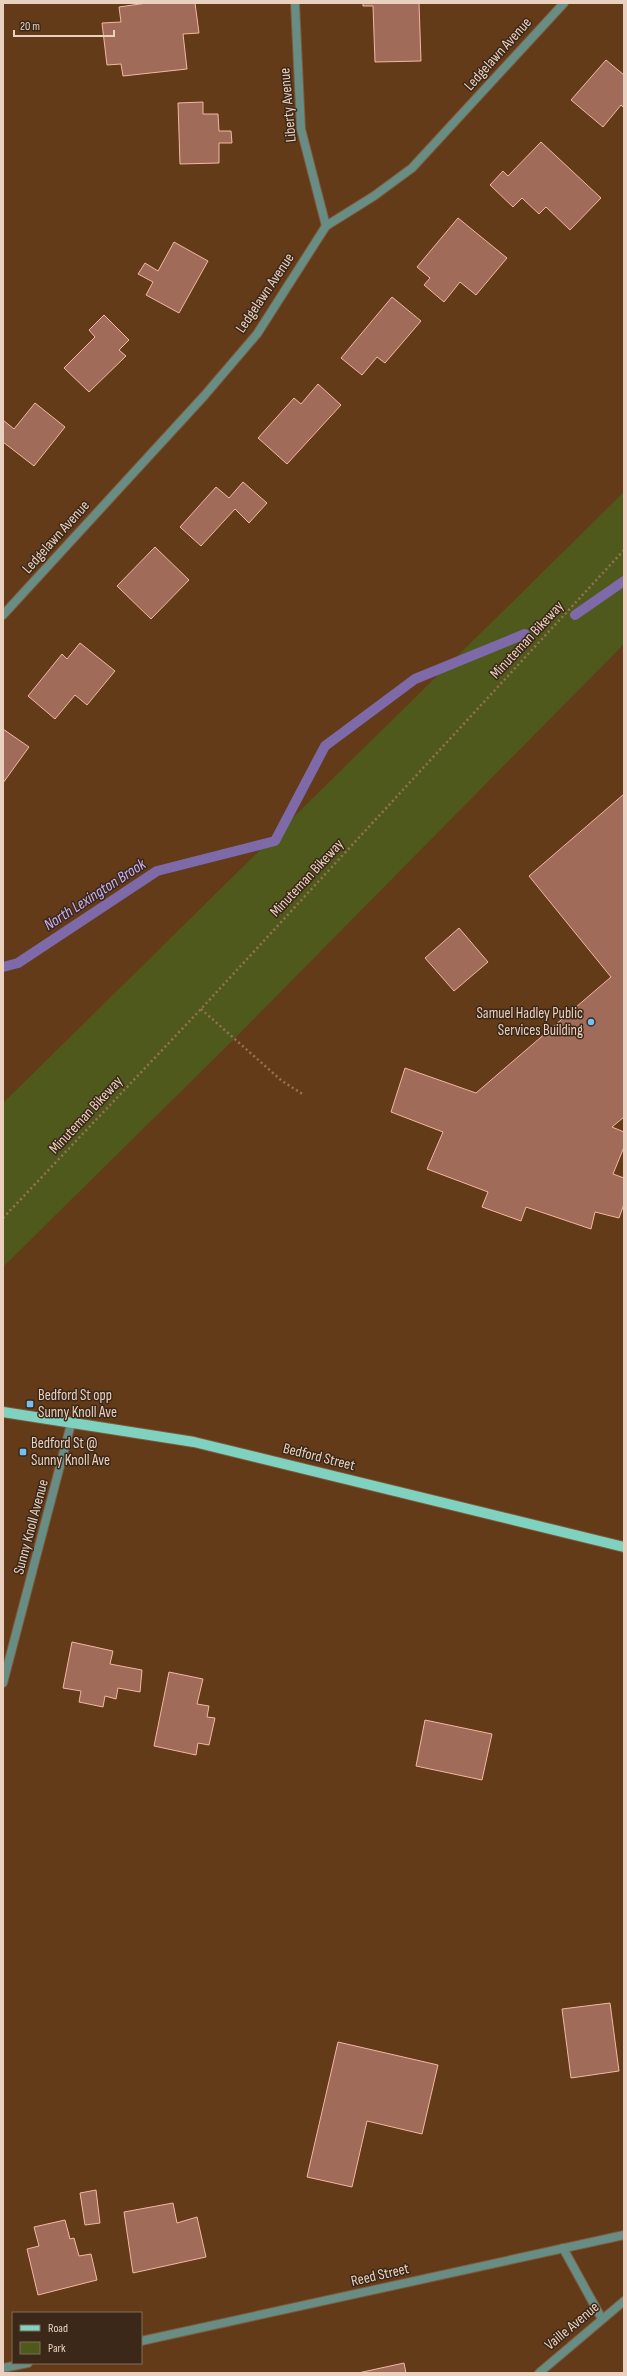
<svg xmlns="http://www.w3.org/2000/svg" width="627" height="2376" font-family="'Sofia Sans Condensed',sans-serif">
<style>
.green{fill:#4f591b}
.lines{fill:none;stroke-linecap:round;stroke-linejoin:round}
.stream{stroke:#7e69a9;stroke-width:10}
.building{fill:#a16b59;stroke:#f3b7a3}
.street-casing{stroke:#7f5939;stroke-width:10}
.primary-casing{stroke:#7f5939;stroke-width:12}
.path{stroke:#967356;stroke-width:2.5;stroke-dasharray:2 3;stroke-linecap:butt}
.street{stroke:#678d84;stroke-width:8}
.primary{stroke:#80d2c0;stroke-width:10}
.poi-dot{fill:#71c1f5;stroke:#3b2819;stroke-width:1.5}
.labels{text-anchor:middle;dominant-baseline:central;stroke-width:3;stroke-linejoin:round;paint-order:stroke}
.street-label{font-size:15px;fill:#ead1bf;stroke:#3b2819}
.poi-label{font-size:15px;fill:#ead1bf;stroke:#3b2819;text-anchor:start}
.water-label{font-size:16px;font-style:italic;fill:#c7b0f9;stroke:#3b2819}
</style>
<rect width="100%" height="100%" fill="#643b18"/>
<!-- green -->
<polygon class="green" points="624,492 624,644 233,1040 3,1267 3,1103"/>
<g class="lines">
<!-- stream -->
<g class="stream">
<polyline points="575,615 624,581"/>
<polyline points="3,967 18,963 157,871 275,841 325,746 415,679 525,634"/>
</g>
</g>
<!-- building -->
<g class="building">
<polygon points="195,3 199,33 183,34 187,69 123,76 121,64 107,65 102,23 121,22 119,7 147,3"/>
<polygon points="363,3 419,3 421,61 375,62 373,6 363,6"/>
<polygon points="606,60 624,75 624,108 621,105 603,127 571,100"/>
<polygon points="203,102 203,114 218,114 219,131 231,131 232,143 219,143 219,163 180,164 178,103"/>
<polygon points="541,142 601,198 570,230 546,207 539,214 522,198 513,207 490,185 503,171 508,176"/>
<polygon points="458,218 507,258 476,295 460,282 444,302 424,285 430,278 417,267"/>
<polygon points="174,242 208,261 179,313 146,295 153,282 138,274 145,263 158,271"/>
<polygon points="392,297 421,321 385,363 377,357 362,375 341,358"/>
<polygon points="104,315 129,340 119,350 126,356 89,392 64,368 95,337 89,330"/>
<polygon points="318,384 341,405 287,464 258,438 294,398 301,404"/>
<polygon points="35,403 65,427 34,466 3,442 3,420 14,429"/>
<polygon points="243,482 267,503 249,523 235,509 201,546 180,527 216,487 229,498"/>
<polygon points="155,547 189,580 151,619 117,586"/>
<polygon points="80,643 115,671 87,705 75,695 55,719 28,696 62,654 67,659"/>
<polygon points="3,729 29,747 3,783"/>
<polygon points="624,794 624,1117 612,1127 624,1132 624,1147 613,1174 624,1178 624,1204 619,1218 595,1212 591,1229 526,1207 521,1221 482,1207 488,1192 427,1169 443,1132 391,1112 405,1068 476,1093 611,977 529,876"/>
<polygon points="459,928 488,962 454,991 425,958"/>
<polygon points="72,1642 113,1651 110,1664 142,1670 140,1692 118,1688 116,1699 105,1696 103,1707 79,1702 81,1691 63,1688"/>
<polygon points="169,1672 203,1679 197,1704 209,1706 207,1717 215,1718 209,1745 198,1743 196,1755 154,1746"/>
<polygon points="425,1720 492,1734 482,1780 416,1766"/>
<polygon points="610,2003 619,2071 571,2078 562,2009"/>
<polygon points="338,2042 438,2065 422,2134 367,2121 352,2187 307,2177"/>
<polygon points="96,2190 100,2223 85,2225 80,2193"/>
<polygon points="173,2203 177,2223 197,2217 206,2257 133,2273 124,2212"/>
<polygon points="65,2220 70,2239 74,2238 79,2256 91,2254 97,2280 38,2295 27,2249 39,2246 34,2227"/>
<polygon points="404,2363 406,2373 358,2373"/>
</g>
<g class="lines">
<defs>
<g id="street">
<polyline points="295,3 301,129 326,226"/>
<polyline points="3,615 204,396 257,334 326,226 374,196 412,168 564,3"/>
<polyline points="3,1683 71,1424"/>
<polyline points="563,2248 602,2319"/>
<polyline points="141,2341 624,2235"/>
<polyline points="3,2368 28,2363"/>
<polyline points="539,2373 624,2301"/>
</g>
<polyline id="primary" points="3,1412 194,1442 624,1547"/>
</defs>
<!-- street casing -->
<use href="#street" class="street-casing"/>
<!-- primary casing -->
<use href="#primary" class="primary-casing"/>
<!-- path -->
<g class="path">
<polyline points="201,1009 282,1081 304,1095"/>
<polyline points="3,1218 201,1009 624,550"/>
</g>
<!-- street -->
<use href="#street" class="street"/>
<!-- primary -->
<use href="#primary" class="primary"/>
</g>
<!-- markers -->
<g class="poi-dot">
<circle cx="591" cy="1022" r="4"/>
<rect x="26" y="1400" width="8" height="8" rx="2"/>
<rect x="19" y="1448" width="8" height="8" rx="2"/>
</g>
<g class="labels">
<!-- street labels -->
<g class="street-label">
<text transform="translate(498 54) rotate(-48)">Ledgelawn Avenue</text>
<text transform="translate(288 105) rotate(-95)">Liberty Avenue</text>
<text transform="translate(265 293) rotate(-56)">Ledgelawn Avenue</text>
<text transform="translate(56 537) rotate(-48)">Ledgelawn Avenue</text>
<text transform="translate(527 640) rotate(-47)">Minuteman Bikeway</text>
<text transform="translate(307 878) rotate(-47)">Minuteman Bikeway</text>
<text transform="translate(86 1115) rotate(-47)">Minuteman Bikeway</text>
<text transform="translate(319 1457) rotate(14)">Bedford Street</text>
<text transform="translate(31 1527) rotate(-75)">Sunny Knoll Avenue</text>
<text transform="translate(380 2275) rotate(-13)">Reed Street</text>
<text transform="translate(572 2326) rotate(-40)">Vaille Avenue</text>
</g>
<!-- poi labels -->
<g class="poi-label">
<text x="583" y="1013" text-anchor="end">Samuel Hadley Public<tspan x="583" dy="17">Services Building</tspan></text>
<text x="38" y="1395">Bedford St opp<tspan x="38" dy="17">Sunny Knoll Ave</tspan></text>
<text x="31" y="1443">Bedford St @<tspan x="31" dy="17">Sunny Knoll Ave</tspan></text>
</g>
<!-- water labels -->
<g class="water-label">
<text transform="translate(95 895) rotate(-33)">North Lexington Brook</text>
</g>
</g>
<!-- border -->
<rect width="627" height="2376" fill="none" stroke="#ead1bf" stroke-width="8"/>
<!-- legend -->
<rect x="12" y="2312" width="130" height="52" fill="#3b2819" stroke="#816c5b"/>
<rect x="20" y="2325" width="20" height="6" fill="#80d2c0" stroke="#816c5b"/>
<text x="48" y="2332" font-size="12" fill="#ead1bf">Road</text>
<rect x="20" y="2342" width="20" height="12" fill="#4f591b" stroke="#816c5b"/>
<text x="48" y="2352" font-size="12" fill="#ead1bf">Park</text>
<!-- scale -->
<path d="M14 30v6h100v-6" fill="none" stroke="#ead1bf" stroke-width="2"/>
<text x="20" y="30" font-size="12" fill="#ead1bf" stroke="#3b2819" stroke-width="3" paint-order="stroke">20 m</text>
</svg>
